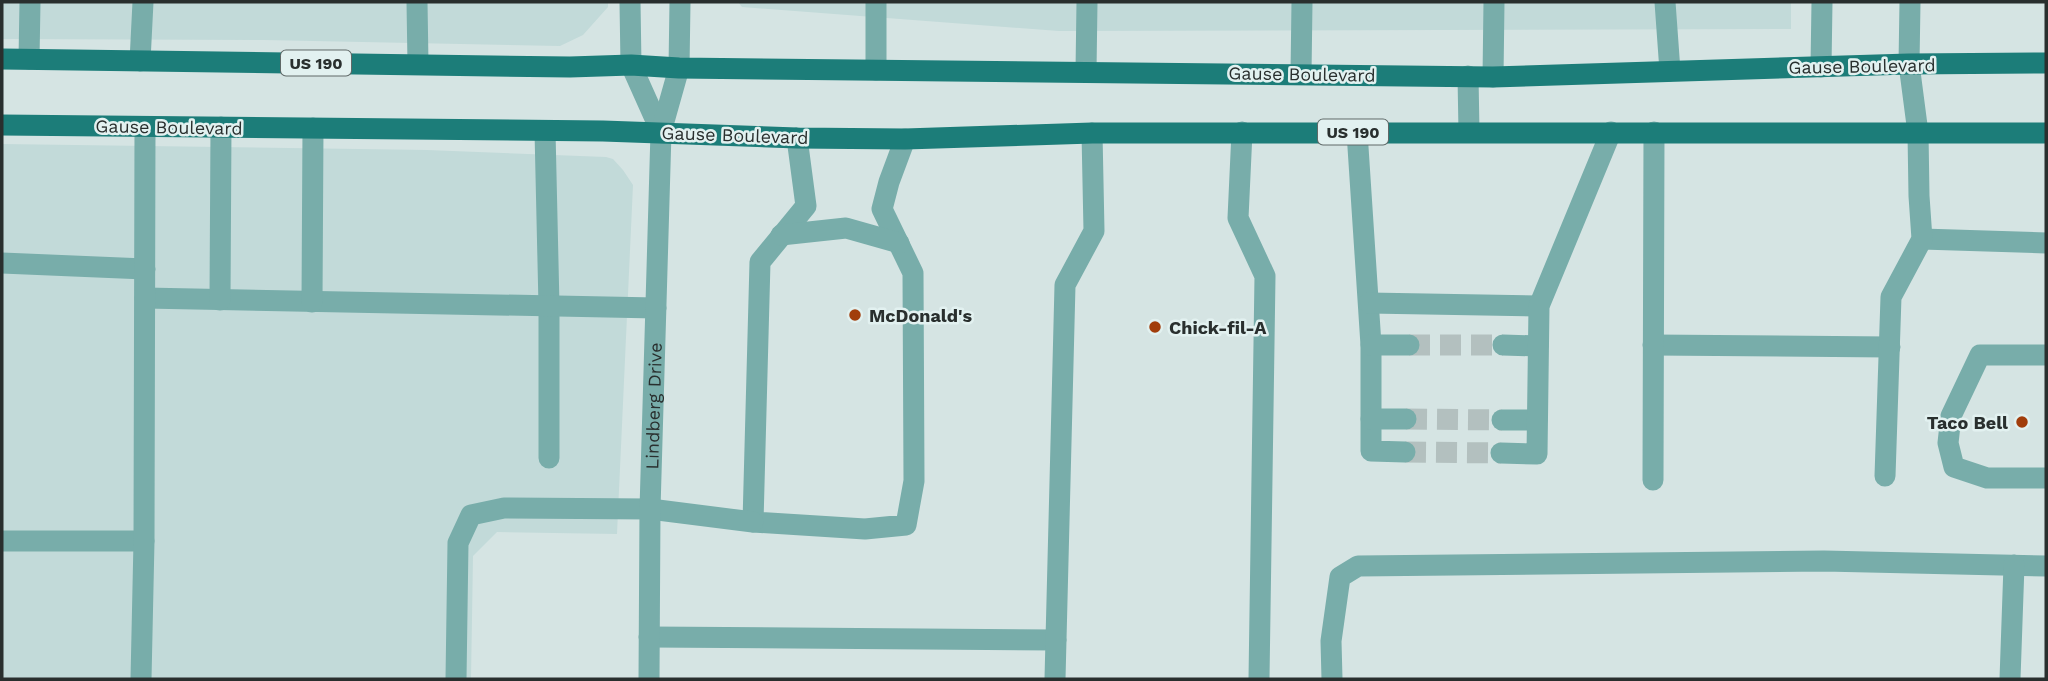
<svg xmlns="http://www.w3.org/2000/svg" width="2048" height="681" font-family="'Work Sans',sans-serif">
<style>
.built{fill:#c2dad9}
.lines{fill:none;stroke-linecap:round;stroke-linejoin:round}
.minor-tunnel{stroke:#b3c0bf;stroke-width:21;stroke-dasharray:21 10;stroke-linecap:butt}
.minor{stroke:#78adaa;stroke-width:21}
.major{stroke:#1c7d79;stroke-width:21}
.poi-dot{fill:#a13d0b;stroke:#e2f1f0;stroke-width:2.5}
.labels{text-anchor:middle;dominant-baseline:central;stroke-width:5;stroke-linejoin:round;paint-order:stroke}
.shield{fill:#e2f1f0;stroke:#606968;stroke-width:2}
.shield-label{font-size:16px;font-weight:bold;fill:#292f2e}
.street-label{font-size:18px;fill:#292f2e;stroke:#e2f1f0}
.poi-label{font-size:18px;font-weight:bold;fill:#292f2e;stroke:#e2f1f0;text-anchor:start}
</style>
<rect width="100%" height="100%" fill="#d5e4e3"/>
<!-- built -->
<g class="built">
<polygon points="2,2 608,2 608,7 583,35 560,46 264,40 2,39"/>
<polygon points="738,2 1791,2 1791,29 1059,31 742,7"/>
<polygon points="2,144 427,150 606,157 613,159 623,170 633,185 617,534 497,532 473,556 471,679 2,679"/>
</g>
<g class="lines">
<!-- minor-tunnel -->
<g class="minor-tunnel">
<polyline points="1409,345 1503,345"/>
<polyline points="1406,419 1502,420"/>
<polyline points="1405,452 1501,453"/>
</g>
<!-- minor -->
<g class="minor">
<polyline points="417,2 418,64"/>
<polyline points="630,2 631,65 661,132"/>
<polyline points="1665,2 1670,71"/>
<polyline points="29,59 30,2"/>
<polyline points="140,61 143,2"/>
<polyline points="1821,67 1822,2"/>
<polyline points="876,70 876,2"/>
<polyline points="1086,71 1087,2"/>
<polyline points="1301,74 1302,2"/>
<polyline points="1468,76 1469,132"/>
<polyline points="1493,77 1494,2"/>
<polyline points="545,131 549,306 549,458"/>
<polyline points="1242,132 1238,218 1265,276 1259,679"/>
<polyline points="1357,132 1371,345 1371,451 1405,452"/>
<polyline points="797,138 806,206 760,262 753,522 865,529 906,525 914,481 913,273 882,209 889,182 905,139"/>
<polyline points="781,235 846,228 899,243"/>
<polyline points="1922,239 2046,243"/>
<polyline points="2,263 145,269"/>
<polyline points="145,298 656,308"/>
<polyline points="220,300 221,127"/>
<polyline points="312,302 313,128"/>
<polyline points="1369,303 1539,306"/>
<polyline points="1371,345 1409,345"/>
<polyline points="1503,345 1538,346"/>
<polyline points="1653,345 1890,347"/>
<polyline points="2046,355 1980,355 1951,416 1948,443 1954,467 1987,478 2046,478"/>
<polyline points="1371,419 1406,419"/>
<polyline points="1502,420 1537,420"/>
<polyline points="1501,453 1537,454 1539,306 1611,132"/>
<polyline points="1885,476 1891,297 1922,239 1919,196 1918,133 1909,64 1910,2"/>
<polyline points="1653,480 1654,132"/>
<polyline points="2,541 144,541"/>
<polyline points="649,637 1056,640"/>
<polyline points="141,679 144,541 145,127"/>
<polyline points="456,679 458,543 471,515 504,508 650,509 753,522"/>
<path id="s1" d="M649 679 650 509 661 132 679 68 680 2"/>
<polyline points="1055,679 1065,285 1094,231 1092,133"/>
<polyline points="1332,679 1331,641 1340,577 1358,566 1824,561 2046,566"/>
<polyline points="2010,679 2014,565"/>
</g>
<!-- major -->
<g class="major">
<polyline points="2,59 570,67 631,65 679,68 1493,77 1909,64 2046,63"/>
<polyline points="2,125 603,131 797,138 905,139 1092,133 2046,133"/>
</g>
</g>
<!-- markers -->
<g class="poi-dot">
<circle cx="855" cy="315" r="7"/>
<circle cx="1155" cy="327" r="7"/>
<circle cx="2022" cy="422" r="7"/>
</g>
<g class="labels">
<!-- shield labels -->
<g class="shield">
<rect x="281" y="50.5" width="70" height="25" rx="5"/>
<rect x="1318" y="119.5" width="70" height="25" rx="5"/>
</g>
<g class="shield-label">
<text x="316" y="63">US 190</text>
<text x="1353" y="132">US 190</text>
</g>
<!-- street labels -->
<g class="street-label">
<text transform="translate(1862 66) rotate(-1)">Gause Boulevard</text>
<text transform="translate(1302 74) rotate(1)">Gause Boulevard</text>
<text transform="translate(169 127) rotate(1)">Gause Boulevard</text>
<text transform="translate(735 135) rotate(2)">Gause Boulevard</text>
<text stroke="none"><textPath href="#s1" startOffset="273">Lindberg Drive</textPath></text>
</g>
<!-- poi labels -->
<g class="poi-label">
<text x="869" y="315">McDonald's</text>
<text x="1169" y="327">Chick-fil-A</text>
<text x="2008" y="422" text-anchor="end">Taco Bell</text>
</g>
</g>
<!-- border -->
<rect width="2048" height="681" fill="none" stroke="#292f2e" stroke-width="7"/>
</svg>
